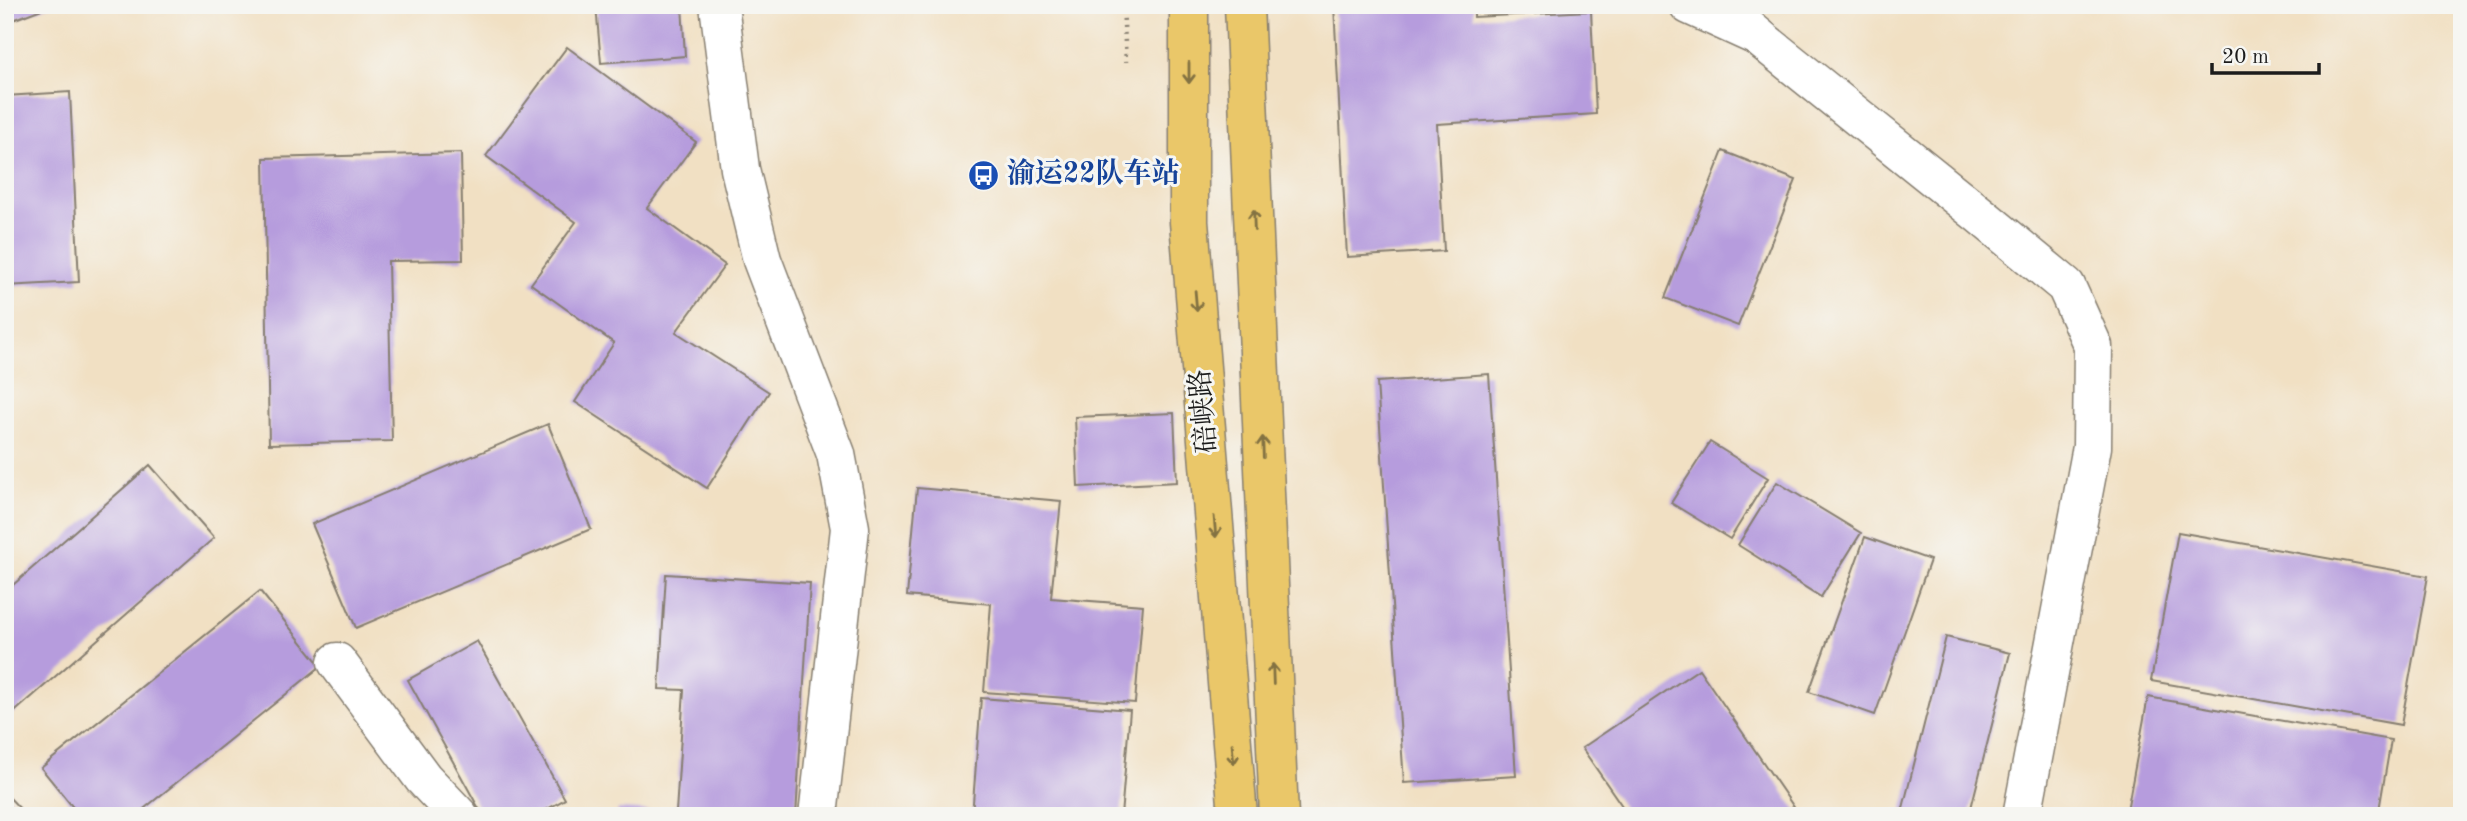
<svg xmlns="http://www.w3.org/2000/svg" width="2467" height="821" font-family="'Old Standard TT','Noto Serif SC',serif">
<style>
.building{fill:#b69cdd}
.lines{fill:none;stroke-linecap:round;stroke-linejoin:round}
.minor-casing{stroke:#867e70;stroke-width:41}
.major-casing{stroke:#867e70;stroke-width:41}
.path{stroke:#867e70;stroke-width:4.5;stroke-dasharray:2 5;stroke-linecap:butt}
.minor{stroke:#fff;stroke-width:38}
.major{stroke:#eac769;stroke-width:38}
.oneway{stroke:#837242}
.labels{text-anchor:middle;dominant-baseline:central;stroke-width:6;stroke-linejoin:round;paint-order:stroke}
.transit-label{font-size:28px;font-weight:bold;fill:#164399;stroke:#f6f6f2;text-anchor:start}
.street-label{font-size:28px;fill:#1c1c1c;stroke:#f6f6f2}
</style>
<rect width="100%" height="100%" fill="#f6f6f2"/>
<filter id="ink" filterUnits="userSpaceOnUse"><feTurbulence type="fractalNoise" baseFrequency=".0143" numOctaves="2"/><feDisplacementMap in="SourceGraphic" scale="14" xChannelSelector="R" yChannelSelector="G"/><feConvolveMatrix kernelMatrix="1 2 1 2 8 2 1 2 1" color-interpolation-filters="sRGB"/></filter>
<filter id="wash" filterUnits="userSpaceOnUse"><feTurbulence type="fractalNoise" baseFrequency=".00686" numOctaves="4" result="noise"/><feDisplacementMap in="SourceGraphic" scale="28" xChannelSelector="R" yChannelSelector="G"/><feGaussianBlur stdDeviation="1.57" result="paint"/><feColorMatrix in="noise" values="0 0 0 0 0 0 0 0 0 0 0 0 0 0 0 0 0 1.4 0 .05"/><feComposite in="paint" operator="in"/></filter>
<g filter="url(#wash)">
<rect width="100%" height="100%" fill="#f1e0c3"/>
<g id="blocks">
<!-- building -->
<g class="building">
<polygon points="5,5 52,5 5,23"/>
<polygon points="596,5 682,5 685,56 601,63"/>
<polygon points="1334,5 1474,5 1474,17 1591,11 1596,114 1437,124 1444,251 1347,257"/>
<polygon points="567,47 696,142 647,208 725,265 676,332 769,392 707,488 575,402 614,343 531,284 576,222 486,156"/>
<polygon points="70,92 79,282 5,286 5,96"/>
<polygon points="1723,151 1796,180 1738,326 1665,298"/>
<polygon points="461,153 463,260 388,261 392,441 269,444 264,158"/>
<polygon points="1489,374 1516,776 1404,783 1377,382"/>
<polygon points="1174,413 1177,482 1078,487 1075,417"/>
<polygon points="548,424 591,529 356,628 312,524"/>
<polygon points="1710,442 1768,478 1730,539 1671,503"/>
<polygon points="150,465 214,538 11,715 5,708 5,592"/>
<polygon points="1777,482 1861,533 1821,597 1738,545"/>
<polygon points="917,488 1061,501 1051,598 1143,605 1135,703 984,692 991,604 907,596"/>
<polygon points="2178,532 2428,576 2401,725 2151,681"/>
<polygon points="1865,537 1930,560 1875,715 1809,692"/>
<polygon points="666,574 810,583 796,816 617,816 618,809 676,812 684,690 659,689"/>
<polygon points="260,591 321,666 135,816 80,816 41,768"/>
<polygon points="1946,637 2010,653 1969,816 1901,816"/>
<polygon points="477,641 565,799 535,816 483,816 408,680"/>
<polygon points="1699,669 1800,816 1629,816 1582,748"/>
<polygon points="2148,697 2391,740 2378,816 2126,816"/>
<polygon points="981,698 1130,710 1121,816 972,816"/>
<polygon points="5,793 27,816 5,816"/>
</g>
</g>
</g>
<g filter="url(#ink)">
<use href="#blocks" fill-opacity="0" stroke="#867e70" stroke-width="2"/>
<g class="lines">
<defs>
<g id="minor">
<polyline points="719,5 740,169 762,260 836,454 850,528 818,816"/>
<polyline points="1689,5 1757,36 1721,5"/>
<polyline points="1757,36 1980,215 2066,286 2093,346 2092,447 2022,816"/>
<polyline points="337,662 423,778 459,816"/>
</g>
<g id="major">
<polyline points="1189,5 1189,222 1238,816"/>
<polyline points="1244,5 1279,816"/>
</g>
</defs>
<!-- minor casing -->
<use href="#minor" class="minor-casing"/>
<!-- major casing -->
<use href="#major" class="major-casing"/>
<!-- path -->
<polyline class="path" points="1123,5 1126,62"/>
<!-- minor -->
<use href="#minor" class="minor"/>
<!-- major -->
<use href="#major" class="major"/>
</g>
<!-- one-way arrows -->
<defs><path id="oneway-shaft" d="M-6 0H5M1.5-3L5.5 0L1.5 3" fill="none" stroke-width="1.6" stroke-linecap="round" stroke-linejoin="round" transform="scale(1.75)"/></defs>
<g class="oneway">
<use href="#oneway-shaft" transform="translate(1189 73) rotate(90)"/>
<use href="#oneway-shaft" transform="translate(1254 220) rotate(-92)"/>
<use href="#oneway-shaft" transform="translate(1196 301) rotate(85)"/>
<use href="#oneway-shaft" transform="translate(1263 447) rotate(-92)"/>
<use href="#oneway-shaft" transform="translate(1215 527) rotate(85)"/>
<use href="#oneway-shaft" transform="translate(1273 674) rotate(-92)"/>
<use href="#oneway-shaft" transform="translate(1233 754) rotate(85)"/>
</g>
</g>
<!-- icons -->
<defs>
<symbol id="bus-disc" viewBox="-11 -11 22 22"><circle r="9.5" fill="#1a4fb4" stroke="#f6f6f2"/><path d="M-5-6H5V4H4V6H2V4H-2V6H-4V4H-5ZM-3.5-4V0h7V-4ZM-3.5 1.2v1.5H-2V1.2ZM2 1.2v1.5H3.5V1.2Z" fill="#fff"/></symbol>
</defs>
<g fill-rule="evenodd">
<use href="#bus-disc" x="966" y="158" width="35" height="35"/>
</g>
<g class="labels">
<!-- transit labels -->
<g class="transit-label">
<text x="1007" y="175">渝运22队车站</text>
</g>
<!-- street labels -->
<g class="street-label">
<text transform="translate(1205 411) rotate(-95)">碚峡路</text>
</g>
</g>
<!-- margin -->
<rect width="2467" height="821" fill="none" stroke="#f6f6f2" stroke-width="28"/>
<!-- scale -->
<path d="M2212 63v10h107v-10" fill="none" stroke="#1c1c1c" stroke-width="3.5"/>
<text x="2222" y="63" font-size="21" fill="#1c1c1c" stroke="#f6f6f2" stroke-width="5" paint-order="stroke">20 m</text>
</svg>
